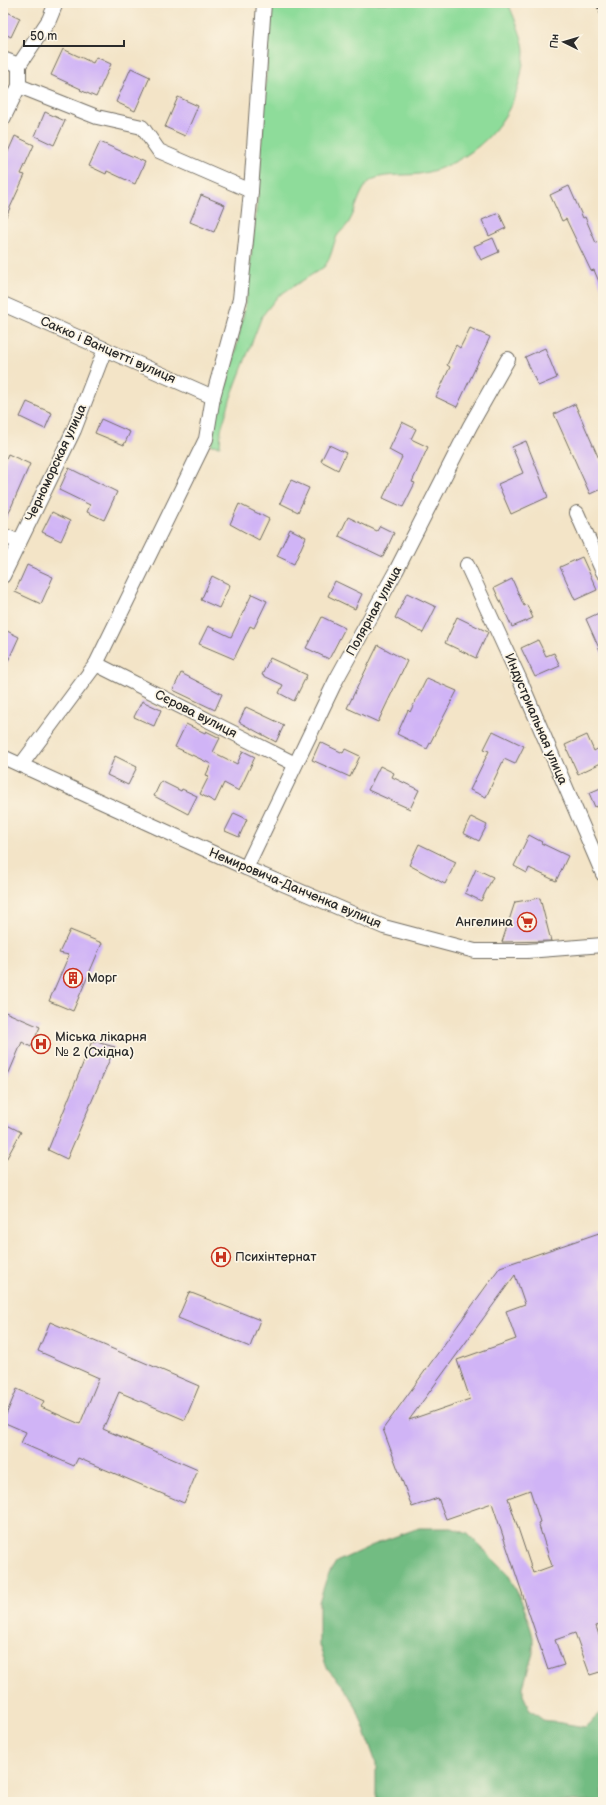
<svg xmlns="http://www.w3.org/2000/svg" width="606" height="1805" font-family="'Balsamiq Sans',sans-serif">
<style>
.green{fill:#8edc9a;stroke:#5c8462}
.forest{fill:#72bc82;stroke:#4e7456}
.building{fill:#d0b4f6;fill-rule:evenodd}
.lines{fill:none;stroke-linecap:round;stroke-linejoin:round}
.minor-casing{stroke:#716c62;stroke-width:16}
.minor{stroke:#fff;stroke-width:14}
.rail{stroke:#2b2b2b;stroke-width:3;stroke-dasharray:6 3;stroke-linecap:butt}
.labels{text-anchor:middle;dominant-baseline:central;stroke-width:3.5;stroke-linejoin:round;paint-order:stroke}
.street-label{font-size:13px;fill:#2b2b2b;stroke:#fcf5e5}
.poi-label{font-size:13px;fill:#2b2b2b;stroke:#fcf5e5;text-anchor:start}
</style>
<rect width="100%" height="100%" fill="#fcf5e5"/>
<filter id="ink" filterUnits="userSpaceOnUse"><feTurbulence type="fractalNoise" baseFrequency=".025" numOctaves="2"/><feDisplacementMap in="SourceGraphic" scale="8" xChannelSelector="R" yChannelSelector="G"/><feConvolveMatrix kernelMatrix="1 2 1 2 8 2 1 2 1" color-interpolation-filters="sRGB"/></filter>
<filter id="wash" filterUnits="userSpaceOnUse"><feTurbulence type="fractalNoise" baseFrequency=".012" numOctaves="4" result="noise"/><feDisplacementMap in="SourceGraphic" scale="16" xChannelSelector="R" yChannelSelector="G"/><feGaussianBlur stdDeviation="0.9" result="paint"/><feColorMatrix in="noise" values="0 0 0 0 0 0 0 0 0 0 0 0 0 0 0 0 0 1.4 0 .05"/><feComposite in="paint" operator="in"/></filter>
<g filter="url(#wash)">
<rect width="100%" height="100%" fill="#f3e4c7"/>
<!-- green -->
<path class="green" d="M271 3H508C513 15 524 39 524 51 524 57 523 64 522 69 515 122 471 165 419 174 406 176 378 173 369 182 358 193 357 209 349 222 346 228 340 231 337 236 332 247 332 257 324 267L278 296 262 316 231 397 221 430 220 446 211 445 214 422 232 367 246 303 259 185Z"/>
<!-- forest -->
<polygon class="forest" points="419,1528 452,1528 468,1534 508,1574 523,1604 533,1636 533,1653 523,1687 523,1695 530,1710 543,1720 585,1727 603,1711 603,1802 378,1802 376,1794 376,1763 357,1709 344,1687 327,1668 319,1645 319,1602 327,1577 336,1562 380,1542"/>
<g id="blocks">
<!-- building -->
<g class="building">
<polygon points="3,10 20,18 11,37 3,33"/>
<polygon points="63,49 93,63 96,57 111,64 96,97 80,90 81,89 51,75"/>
<polygon points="131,68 150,77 135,111 116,102"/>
<polygon points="178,97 198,106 185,136 165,127"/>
<polygon points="45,112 65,121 54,145 35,136"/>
<polygon points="15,136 34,145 21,174 25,175 3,223 3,163"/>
<polygon points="100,142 145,162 135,184 107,171 106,174 89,166"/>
<polygon points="569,186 583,218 585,217 596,243 599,242 603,251 603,291 594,270 591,271 566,219 562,221 550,195"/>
<polygon points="201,195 225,205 214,232 190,222"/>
<polygon points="499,213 506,228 489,236 482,220"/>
<polygon points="493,238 499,252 481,260 474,246"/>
<polygon points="470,328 490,337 457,407 436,397 450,367 447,365 456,345 460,348"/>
<polygon points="545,348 557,378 538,386 525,357"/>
<polygon points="27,402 52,413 45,429 20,417"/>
<polygon points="575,404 603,468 603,488 590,494 554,414"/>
<polygon points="101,419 130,432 124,445 95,433"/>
<polygon points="402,422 416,429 411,439 428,447 412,482 415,483 403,507 383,498 402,457 389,450"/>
<polygon points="526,441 548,497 511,514 498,484 523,473 512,447"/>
<polygon points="329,445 346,453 338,470 321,461"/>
<polygon points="8,454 30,464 3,526 3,465"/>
<polygon points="69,468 117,492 104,520 87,512 90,505 59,490"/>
<polygon points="291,480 309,488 298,512 280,503"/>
<polygon points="239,504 269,519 259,540 230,524"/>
<polygon points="52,512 70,521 61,541 42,532"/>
<polygon points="348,517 377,531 380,526 394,533 383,557 339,536"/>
<polygon points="290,529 306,537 294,564 277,556"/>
<polygon points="582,557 597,590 575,600 560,567"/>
<polygon points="27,565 53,577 41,604 15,592"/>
<polygon points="212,576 230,585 219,608 201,600"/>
<polygon points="512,579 524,606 527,605 533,618 512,627 494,588"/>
<polygon points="335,581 362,594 355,609 328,596"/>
<polygon points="407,593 436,607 423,633 395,618"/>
<polygon points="252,594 267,601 254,628 250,626 234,659 199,644 208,626 231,637"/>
<polygon points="603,611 603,657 586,619"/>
<polygon points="322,617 345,628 329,659 306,648"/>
<polygon points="457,617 488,632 476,658 445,643"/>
<polygon points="3,629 19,637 3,672"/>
<polygon points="538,640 546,656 554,653 560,666 535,677 521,648"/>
<polygon points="378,645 407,661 378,722 347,708"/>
<polygon points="270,658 307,675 294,701 279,693 283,685 262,675"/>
<polygon points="181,673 222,694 215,710 173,690"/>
<polygon points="427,678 457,691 427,749 397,734 408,710 410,712"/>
<polygon points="142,701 161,710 154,726 134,717"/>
<polygon points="246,707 284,725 276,742 239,722"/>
<polygon points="186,724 205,733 206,731 220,738 213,752 237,764 243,751 255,757 239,791 224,783 215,802 200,794 209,776 206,775 211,764 175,747"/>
<polygon points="493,731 524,746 515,764 504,759 486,797 470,790 489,751 484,749"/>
<polygon points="587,735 594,751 599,748 603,757 603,762 578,774 565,745"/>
<polygon points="320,742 343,753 345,749 360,756 350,777 312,760"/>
<polygon points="115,756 137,767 128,785 107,775"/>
<polygon points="380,766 394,773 392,777 419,790 410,809 368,790"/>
<polygon points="161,781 181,791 182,789 197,796 188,814 154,796"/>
<polygon points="603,787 603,804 595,807 589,793"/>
<polygon points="234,813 247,819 239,837 225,831"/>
<polygon points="471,817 487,825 479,841 463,833"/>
<polygon points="529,835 542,842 541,843 568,856 556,881 529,868 527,873 514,866"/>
<polygon points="419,844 456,862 445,884 409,865"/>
<polygon points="476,869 493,877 481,901 465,893"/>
<polygon points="540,898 551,941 502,942 515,902"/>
<polygon points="70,930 102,943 73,1011 49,1001 69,955 59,953"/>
<polygon points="3,1011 40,1027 31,1047 22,1042 3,1087"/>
<polygon points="92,1041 115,1047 67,1159 48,1150"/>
<polygon points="3,1123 21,1132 3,1165"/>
<path d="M599 1233 603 1246V1624L596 1626 603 1647V1671L590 1675 575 1633 555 1640 564 1665 548 1670 492 1503 446 1519 438 1498 412 1507 383 1429 500 1267ZM515 1275 525 1304 506 1311 516 1339 457 1360 470 1399 409 1420ZM530 1490 540 1522 538 1523 552 1566 533 1573 508 1498Z"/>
<polygon points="189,1292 260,1320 250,1347 178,1318"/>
<polygon points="50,1322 199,1386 185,1420 119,1392 103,1429 198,1470 184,1503 78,1458 74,1466 21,1443 26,1432 3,1422 17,1389 44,1401 41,1407 80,1424 99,1378 38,1351"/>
</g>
</g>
</g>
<g filter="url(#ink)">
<use href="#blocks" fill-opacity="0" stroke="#716c62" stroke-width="1"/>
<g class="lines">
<defs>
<g id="minor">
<polyline points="3,59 19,65"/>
<polyline points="19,86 97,117 142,127 159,151 251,191"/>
<polyline points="3,119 19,86 19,65 49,20 56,3"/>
<polyline points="3,304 213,397"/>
<polyline points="577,513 603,572"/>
<polyline points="3,535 19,542"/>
<polyline points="467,565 519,678 603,874"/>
<polyline points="3,576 74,430 105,349"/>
<polyline points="96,664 295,764"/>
<polyline points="3,757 246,868 384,927 475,951 527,951 603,945"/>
<polyline points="21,765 96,664 206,439 213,397 240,299 251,191 264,3"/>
<polyline points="246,868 336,680 396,571 470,426 508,359"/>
</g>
</defs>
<!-- minor casing -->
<use href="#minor" class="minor-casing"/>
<!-- minor -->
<use href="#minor" class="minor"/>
<!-- rail -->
<polyline class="rail" points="597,3 603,18"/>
</g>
</g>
<!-- icons -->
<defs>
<symbol id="supermarket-ring" viewBox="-11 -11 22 22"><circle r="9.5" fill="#fcf5e5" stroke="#c8321e" stroke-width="1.5"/><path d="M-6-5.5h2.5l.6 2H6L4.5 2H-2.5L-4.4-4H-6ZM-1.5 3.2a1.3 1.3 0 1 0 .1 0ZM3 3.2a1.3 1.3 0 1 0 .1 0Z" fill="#c8321e"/></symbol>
<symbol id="building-ring" viewBox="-11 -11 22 22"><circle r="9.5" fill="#fcf5e5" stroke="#c8321e" stroke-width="1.5"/><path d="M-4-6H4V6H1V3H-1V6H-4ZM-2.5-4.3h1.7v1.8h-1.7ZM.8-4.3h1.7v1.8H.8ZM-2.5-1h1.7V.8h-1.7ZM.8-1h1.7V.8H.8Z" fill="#c8321e"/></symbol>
<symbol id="hospital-ring" viewBox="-11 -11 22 22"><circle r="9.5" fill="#fcf5e5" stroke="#c8321e" stroke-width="1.5"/><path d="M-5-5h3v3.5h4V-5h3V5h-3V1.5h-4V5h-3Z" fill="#c8321e"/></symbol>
</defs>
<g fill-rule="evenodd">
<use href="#supermarket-ring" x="516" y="911" width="22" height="22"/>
<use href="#building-ring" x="62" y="967" width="22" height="22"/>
<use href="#hospital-ring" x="30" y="1033" width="22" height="22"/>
<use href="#hospital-ring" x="210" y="1246" width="22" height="22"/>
</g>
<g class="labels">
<!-- street labels -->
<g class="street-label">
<text transform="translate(108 350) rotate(24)">Сакко і Ванцетті вулиця</text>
<text transform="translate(56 463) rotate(-65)">Черноморская улица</text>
<text transform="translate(374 611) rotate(-61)">Полярная улица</text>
<text transform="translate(196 714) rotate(27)">Сєрова вулиця</text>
<text transform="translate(536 719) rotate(67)">Индустриальная улица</text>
<text transform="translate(295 888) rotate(23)">Немировича-Данченка вулиця</text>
</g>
<!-- poi labels -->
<g class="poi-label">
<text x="513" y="922" text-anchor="end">Ангелина</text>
<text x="87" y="978">Морг</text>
<text x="55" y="1037">Міська лікарня<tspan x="55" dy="15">№ 2 (Східна)</tspan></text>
<text x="235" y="1257">Психінтернат</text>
</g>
</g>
<!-- margin -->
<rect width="606" height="1805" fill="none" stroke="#fcf5e5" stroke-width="16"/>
<!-- north arrow -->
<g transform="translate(564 42) rotate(275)" stroke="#fcf5e5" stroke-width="3" paint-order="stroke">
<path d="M0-3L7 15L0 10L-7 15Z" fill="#2b2b2b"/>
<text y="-6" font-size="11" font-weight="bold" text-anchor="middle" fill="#2b2b2b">Пн</text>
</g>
<!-- scale -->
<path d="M24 40v6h100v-6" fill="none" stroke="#2b2b2b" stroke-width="2"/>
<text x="30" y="40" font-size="12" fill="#2b2b2b" stroke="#fcf5e5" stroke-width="3" paint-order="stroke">50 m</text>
</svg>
